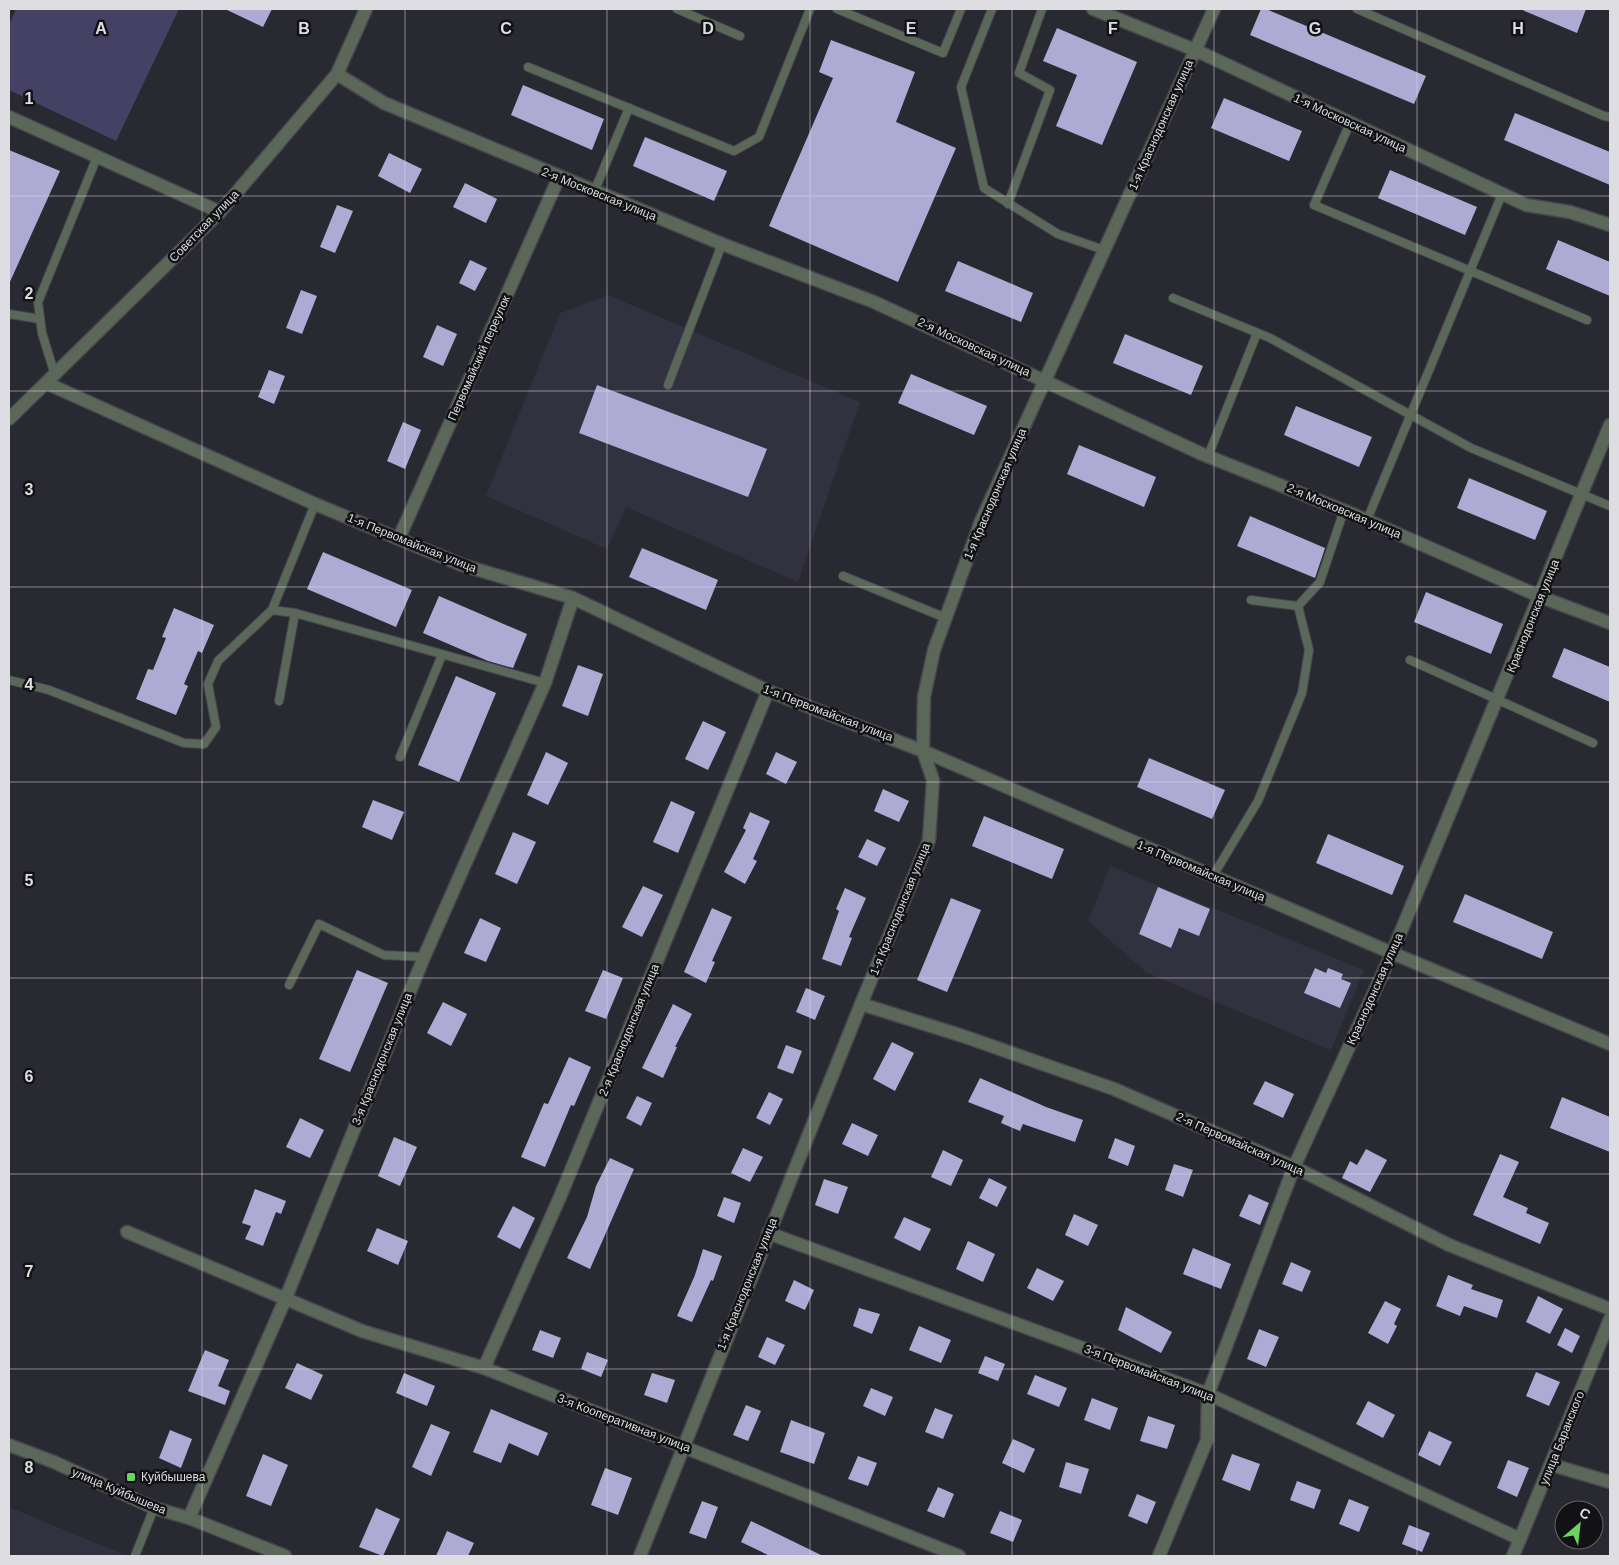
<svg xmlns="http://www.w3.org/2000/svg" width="1619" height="1565" font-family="Arial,sans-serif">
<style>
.built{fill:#32313f}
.park{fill:#454165}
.building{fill:#adaad4}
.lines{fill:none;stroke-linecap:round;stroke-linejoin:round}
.service-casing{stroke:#46464d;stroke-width:10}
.minor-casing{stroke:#46464d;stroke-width:15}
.service{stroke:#5b6859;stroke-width:8}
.minor{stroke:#5b6859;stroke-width:12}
.grid{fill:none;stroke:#dedde2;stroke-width:1;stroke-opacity:0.55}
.poi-dot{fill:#6ad364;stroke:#121215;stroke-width:2}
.labels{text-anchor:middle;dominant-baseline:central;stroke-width:5;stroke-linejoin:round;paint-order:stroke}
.street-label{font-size:12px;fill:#dedde2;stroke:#121215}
.poi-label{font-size:12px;fill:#dedde2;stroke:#121215;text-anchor:start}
.grid-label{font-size:16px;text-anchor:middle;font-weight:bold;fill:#dedde2;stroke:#121215;stroke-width:5;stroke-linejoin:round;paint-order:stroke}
</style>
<rect width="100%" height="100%" fill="#292931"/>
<!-- built -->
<g class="built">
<polygon points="608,295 860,402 798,582 626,507 607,549 486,496 560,313"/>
<polygon points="1110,866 1364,970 1331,1050 1147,973 1088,921"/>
<polygon points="9,1507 127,1556 9,1556"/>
</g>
<!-- park -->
<polygon class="park" points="16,9 179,9 116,141 9,90 9,25"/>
<!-- building -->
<g class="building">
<polygon points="225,9 272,9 263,27"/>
<polygon points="1261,9 1266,9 1426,76 1414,104 1250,35"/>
<polygon points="1520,9 1586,9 1577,33"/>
<polygon points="1057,28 1137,62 1102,145 1056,126 1077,75 1043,61"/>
<polygon points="831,40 915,72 896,122 956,148 898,282 769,226 833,78 819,72"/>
<polygon points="523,85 604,119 592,150 511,115"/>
<polygon points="1224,98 1302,131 1289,161 1211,128"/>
<polygon points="1515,113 1610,152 1610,185 1504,140"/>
<polygon points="645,137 727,171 714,201 633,166"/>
<polygon points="9,150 60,171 9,284"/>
<polygon points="389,153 422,169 410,193 378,176"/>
<polygon points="1390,170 1477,207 1465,235 1378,198"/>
<polygon points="465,183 497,199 486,223 453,207"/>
<polygon points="337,205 353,211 335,253 320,247"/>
<polygon points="1558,240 1610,262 1610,296 1546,269"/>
<polygon points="470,260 487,268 475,291 459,283"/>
<polygon points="958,261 1033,293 1021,322 945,291"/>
<polygon points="301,290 317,296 302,334 286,328"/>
<polygon points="437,325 457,334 443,366 423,357"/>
<polygon points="1125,334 1203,366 1191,395 1113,363"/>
<polygon points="269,370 285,376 274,404 258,397"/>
<polygon points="911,374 987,406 974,435 898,403"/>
<polygon points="597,385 767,449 748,497 579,433"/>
<polygon points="1296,406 1372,437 1359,467 1284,435"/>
<polygon points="403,422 421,430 405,469 387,461"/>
<polygon points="1079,445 1156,477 1144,507 1067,474"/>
<polygon points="1469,478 1547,511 1535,540 1457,508"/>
<polygon points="1250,516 1325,548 1315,578 1237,546"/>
<polygon points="642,548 718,580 706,610 629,577"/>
<polygon points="323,552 412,590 396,627 307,589"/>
<polygon points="1426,592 1503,624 1491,654 1414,622"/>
<polygon points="439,596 527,634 513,668 488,661 423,633"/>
<polygon points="174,608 214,625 202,653 198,651 184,684 188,686 176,715 136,699 148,669 153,670 166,638 162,637"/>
<polygon points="1564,648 1610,667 1610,702 1552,677"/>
<polygon points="578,665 603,674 588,716 562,706"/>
<polygon points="456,676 496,693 459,782 418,765"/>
<polygon points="703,721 726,732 708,770 685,759"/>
<polygon points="546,752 568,763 548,805 527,795"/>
<polygon points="776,752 797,762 786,784 766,774"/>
<polygon points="1149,758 1225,790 1212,819 1137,787"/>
<polygon points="883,789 909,801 899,822 874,811"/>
<polygon points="373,800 404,812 392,840 362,827"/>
<polygon points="671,801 695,812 678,853 653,842"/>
<polygon points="750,812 770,821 753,859 757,861 745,884 724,872 746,830 743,828"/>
<polygon points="984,816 1064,849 1052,879 972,846"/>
<polygon points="513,832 536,842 517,884 495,874"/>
<polygon points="1328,834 1404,866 1392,895 1316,863"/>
<polygon points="867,839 886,848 877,866 858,857"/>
<polygon points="643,886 663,895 642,937 622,927"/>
<polygon points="1158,887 1210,909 1199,936 1179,928 1171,948 1139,934"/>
<polygon points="845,888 866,898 849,937 852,938 841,966 822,959 839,911 836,909"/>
<polygon points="1465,894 1553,932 1542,959 1453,922"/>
<polygon points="951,898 981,910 947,992 917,980"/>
<polygon points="712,908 732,917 712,961 715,962 706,983 684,972"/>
<polygon points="480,918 501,928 486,962 464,953"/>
<polygon points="1315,968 1326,973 1328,968 1343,974 1341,979 1351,983 1340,1008 1304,993"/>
<polygon points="357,970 388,983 350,1072 319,1059"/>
<polygon points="603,970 623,978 606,1019 585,1011"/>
<polygon points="806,988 825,996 815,1020 796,1012"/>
<polygon points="443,1002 467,1014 451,1046 427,1033"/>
<polygon points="673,1004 692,1014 675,1047 677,1047 663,1078 642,1068"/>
<polygon points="892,1042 914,1053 895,1091 873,1079"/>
<polygon points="786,1045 802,1051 793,1074 777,1068"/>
<polygon points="569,1057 591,1067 574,1106 571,1105 545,1167 521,1157 544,1103 548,1104"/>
<polygon points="980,1078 1046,1107 1083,1120 1075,1142 1023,1124 1020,1131 1001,1123 1004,1116 968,1102"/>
<polygon points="1265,1081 1294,1094 1283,1118 1253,1104"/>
<polygon points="769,1092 783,1099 770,1125 756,1118"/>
<polygon points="637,1096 652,1103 641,1126 626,1118"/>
<polygon points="1562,1097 1610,1117 1610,1152 1550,1128"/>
<polygon points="300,1118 324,1130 310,1158 286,1147"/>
<polygon points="852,1123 878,1135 868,1156 842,1144"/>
<polygon points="394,1137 417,1147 400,1186 378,1176"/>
<polygon points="1115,1138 1135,1146 1128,1166 1108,1158"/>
<polygon points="743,1148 763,1157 750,1182 731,1173"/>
<polygon points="1366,1149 1387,1160 1370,1192 1342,1178 1350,1161 1357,1165"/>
<polygon points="943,1150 963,1160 951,1186 931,1177"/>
<polygon points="1500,1154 1519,1162 1503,1197 1528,1208 1526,1213 1549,1223 1540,1244 1473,1215"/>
<polygon points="610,1158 634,1169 590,1269 567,1258 587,1217 596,1186"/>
<polygon points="1174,1164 1193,1170 1183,1197 1165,1190"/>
<polygon points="989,1178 1007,1187 997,1207 979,1198"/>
<polygon points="824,1179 848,1187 838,1214 815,1205"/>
<polygon points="255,1189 286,1201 281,1214 276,1212 263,1246 245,1239 251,1226 242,1223"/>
<polygon points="1249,1194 1269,1203 1260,1225 1239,1216"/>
<polygon points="724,1197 741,1203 734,1223 717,1216"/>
<polygon points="513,1206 535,1218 520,1249 497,1237"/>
<polygon points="1074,1214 1098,1225 1088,1246 1065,1235"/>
<polygon points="904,1217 931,1229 920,1251 894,1238"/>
<polygon points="377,1228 408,1241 398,1265 367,1251"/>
<polygon points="968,1241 995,1254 983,1282 956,1269"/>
<polygon points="1193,1248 1231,1264 1221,1289 1183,1274"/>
<polygon points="703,1249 722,1256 713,1281 711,1280 692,1322 677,1316 695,1275"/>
<polygon points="1291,1262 1311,1271 1302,1292 1282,1284"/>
<polygon points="1037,1268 1064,1281 1053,1301 1027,1288"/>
<polygon points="1448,1275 1473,1285 1471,1289 1503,1300 1497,1318 1464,1306 1460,1316 1436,1306"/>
<polygon points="794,1280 814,1290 805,1310 785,1301"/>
<polygon points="1538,1296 1563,1309 1550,1334 1526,1322"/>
<polygon points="1385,1301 1401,1309 1394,1324 1397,1326 1388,1344 1368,1333"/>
<polygon points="1126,1307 1172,1332 1161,1353 1118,1330"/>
<polygon points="859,1308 880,1314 872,1334 853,1326"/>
<polygon points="919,1326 951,1340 941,1363 909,1350"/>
<polygon points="1565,1328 1580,1336 1572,1353 1557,1345"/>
<polygon points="1259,1329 1279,1337 1266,1367 1247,1359"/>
<polygon points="540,1330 561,1338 553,1358 532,1350"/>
<polygon points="767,1337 785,1345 775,1365 758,1357"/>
<polygon points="205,1350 229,1360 218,1386 230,1391 225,1405 188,1391"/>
<polygon points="587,1352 608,1360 601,1377 581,1369"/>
<polygon points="985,1356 1005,1364 998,1381 978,1373"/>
<polygon points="297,1363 323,1375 311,1400 285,1388"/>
<polygon points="1536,1372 1560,1382 1549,1406 1526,1396"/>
<polygon points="404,1373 435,1386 427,1406 396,1393"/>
<polygon points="652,1373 675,1380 667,1403 644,1395"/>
<polygon points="1035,1375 1067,1388 1059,1407 1027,1394"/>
<polygon points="871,1388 893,1397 885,1416 863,1406"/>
<polygon points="1092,1398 1118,1408 1110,1430 1084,1420"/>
<polygon points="1368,1401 1395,1415 1383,1438 1356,1424"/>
<polygon points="746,1405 761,1411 748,1441 733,1435"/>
<polygon points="935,1408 953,1415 943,1439 925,1432"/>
<polygon points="491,1409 548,1433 538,1456 509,1443 501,1463 473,1452"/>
<polygon points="1148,1416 1175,1425 1167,1449 1140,1441"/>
<polygon points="791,1420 825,1433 814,1464 780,1452"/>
<polygon points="431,1424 450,1432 431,1476 412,1467"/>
<polygon points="170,1430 192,1439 181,1468 159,1458"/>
<polygon points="1429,1431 1452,1442 1440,1466 1418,1455"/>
<polygon points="1013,1439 1035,1449 1024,1473 1002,1463"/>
<polygon points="263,1454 288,1465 271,1506 246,1496"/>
<polygon points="1232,1454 1260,1464 1250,1491 1222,1480"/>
<polygon points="858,1456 877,1463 868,1486 848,1479"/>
<polygon points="1508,1460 1529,1468 1517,1497 1497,1488"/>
<polygon points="1066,1462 1089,1469 1081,1494 1059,1487"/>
<polygon points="605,1468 632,1478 618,1515 591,1505"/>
<polygon points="1297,1481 1321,1490 1314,1509 1290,1500"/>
<polygon points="938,1487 954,1494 944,1518 927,1511"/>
<polygon points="1137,1494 1156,1502 1147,1524 1128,1516"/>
<polygon points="1349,1499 1369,1507 1359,1532 1339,1524"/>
<polygon points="702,1501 718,1507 706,1539 689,1533"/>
<polygon points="376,1508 400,1519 383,1556 359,1547"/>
<polygon points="1000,1511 1022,1520 1013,1542 990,1533"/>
<polygon points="751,1521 823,1556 770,1556 741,1542"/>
<polygon points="1409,1525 1430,1533 1422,1552 1402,1544"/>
<polygon points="447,1531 474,1543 468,1556 436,1556"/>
</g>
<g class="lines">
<defs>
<g id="service">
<polyline points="677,9 740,36"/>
<polyline points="837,9 943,53 961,9"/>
<polyline points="992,9 961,87 984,188 1058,234 1104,250"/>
<polyline points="1357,9 1604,116 1610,117"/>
<polyline points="528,67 734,151 759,137 810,9"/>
<polyline points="1350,123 1314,205 1587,320"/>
<polyline points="594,192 629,108"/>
<polyline points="1008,204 1050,90 1019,73 1042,9"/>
<polyline points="1173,298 1270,338 1471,448 1610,506"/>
<polyline points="9,314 40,319"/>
<polyline points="55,375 42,333 38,302 97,157"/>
<polyline points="668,385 722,244"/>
<polyline points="1208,456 1257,333"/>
<polyline points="1367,520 1502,194"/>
<polyline points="843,576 946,618"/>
<polyline points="1298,606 1320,582 1344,510"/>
<polyline points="295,613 545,683"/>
<polyline points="1410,660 1593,743"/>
<polyline points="9,680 49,690 184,743 204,744 216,727 208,684 218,661 272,610"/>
<polyline points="279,701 295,613 272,610 315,504"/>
<polyline points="400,757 442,655"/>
<polyline points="1213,876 1258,801 1302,693 1309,650 1298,606 1251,600"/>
<polyline points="289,985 319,924 384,955 424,957"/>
<polyline points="135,1556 154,1508"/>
</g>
<g id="minor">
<polyline points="1093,9 1195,50 1526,205 1570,212 1610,225"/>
<polyline points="337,74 384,103 722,244 874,302 1202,454 1355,515 1541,597 1610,623"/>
<polyline points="9,117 220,212"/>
<polyline points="46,383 315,504 462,565 573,598 768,691 923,751 1392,953 1610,1044"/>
<polyline points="9,419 220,212 337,74 366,9"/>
<polyline points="399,538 559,177"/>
<polyline points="861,1004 963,1036 1114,1089 1294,1167 1449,1245 1610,1309"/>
<polyline points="127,1232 362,1331 484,1368 959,1556"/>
<polyline points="768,1233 1208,1394 1520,1539"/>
<polyline points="484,1368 560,1197 768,691"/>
<polyline points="9,1445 54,1462 154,1508 189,1518 285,1556"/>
<polyline points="1552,1465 1610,1482"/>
<polyline points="189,1518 285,1300 424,957 545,683 573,598"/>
<polyline points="640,1556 861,1004 929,840 933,780 923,751 924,697 934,650 981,521 1214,9"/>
<polyline points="1159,1556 1207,1440 1208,1394 1294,1167 1392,953 1610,425"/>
<polyline points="1513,1556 1610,1319"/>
</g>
</defs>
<!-- service casing -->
<use href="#service" class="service-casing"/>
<!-- minor casing -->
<use href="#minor" class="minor-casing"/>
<!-- service -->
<use href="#service" class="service"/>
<!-- minor -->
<use href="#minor" class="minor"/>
</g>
<!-- grid -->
<path class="grid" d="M202 9V1556M405 9V1556M607 9V1556M810 9V1556M1012 9V1556M1214 9V1556M1417 9V1556M9 196H1610M9 391H1610M9 587H1610M9 782H1610M9 978H1610M9 1174H1610M9 1369H1610"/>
<!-- markers -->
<rect class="poi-dot" x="126" y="1472" width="10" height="10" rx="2.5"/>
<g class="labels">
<!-- street labels -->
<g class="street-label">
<text transform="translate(1350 123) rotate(25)">1-я Московская улица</text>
<text transform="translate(1161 125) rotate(-66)">1-я Краснодонская улица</text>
<text transform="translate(599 194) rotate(22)">2-я Московская улица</text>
<text transform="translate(204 226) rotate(-46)">Советская улица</text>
<text transform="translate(974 347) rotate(25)">2-я Московская улица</text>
<text transform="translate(479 358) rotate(-66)">Первомайский переулок</text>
<text transform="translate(995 494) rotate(-67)">1-я Краснодонская улица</text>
<text transform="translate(1344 511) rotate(23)">2-я Московская улица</text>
<text transform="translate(412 543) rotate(22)">1-я Первомайская улица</text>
<text transform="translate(1533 616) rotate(-68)">Краснодонская улица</text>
<text transform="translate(828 713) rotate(21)">1-я Первомайская улица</text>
<text transform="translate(1201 871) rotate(23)">1-я Первомайская улица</text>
<text transform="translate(900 909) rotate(-68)">1-я Краснодонская улица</text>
<text transform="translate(1375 989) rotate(-66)">Краснодонская улица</text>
<text transform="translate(629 1030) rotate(-68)">2-я Краснодонская улица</text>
<text transform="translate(382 1059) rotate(-68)">3-я Краснодонская улица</text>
<text transform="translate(1240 1144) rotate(24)">2-я Первомайская улица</text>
<text transform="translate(747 1284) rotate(-68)">1-я Краснодонская улица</text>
<text transform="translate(1149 1373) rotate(21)">3-я Первомайская улица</text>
<text transform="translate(624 1423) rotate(21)">3-я Кооперативная улица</text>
<text transform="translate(1562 1438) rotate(-68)">улица Баранского</text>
<text transform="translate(119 1491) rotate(23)">улица Куйбышева</text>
</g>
<!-- poi labels -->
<g class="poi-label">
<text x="141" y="1477">Куйбышева</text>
</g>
</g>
<g class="grid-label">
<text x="101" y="34">A</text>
<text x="304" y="34">B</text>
<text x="506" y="34">C</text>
<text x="708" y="34">D</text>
<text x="911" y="34">E</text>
<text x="1113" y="34">F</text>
<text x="1315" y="34">G</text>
<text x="1518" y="34">H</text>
<text x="29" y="104">1</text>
<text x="29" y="299">2</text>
<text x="29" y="495">3</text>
<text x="29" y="690">4</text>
<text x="29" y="886">5</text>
<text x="29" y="1082">6</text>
<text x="29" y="1277">7</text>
<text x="29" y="1473">8</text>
</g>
<!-- border -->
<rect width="1619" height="1565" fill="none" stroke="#dedde2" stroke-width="20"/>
<!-- north arrow -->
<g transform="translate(1579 1525) rotate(28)"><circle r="24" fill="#121215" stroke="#646367"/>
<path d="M0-4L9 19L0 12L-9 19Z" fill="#6ad364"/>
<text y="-8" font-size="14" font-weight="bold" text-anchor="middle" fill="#dedde2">С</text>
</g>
</svg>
